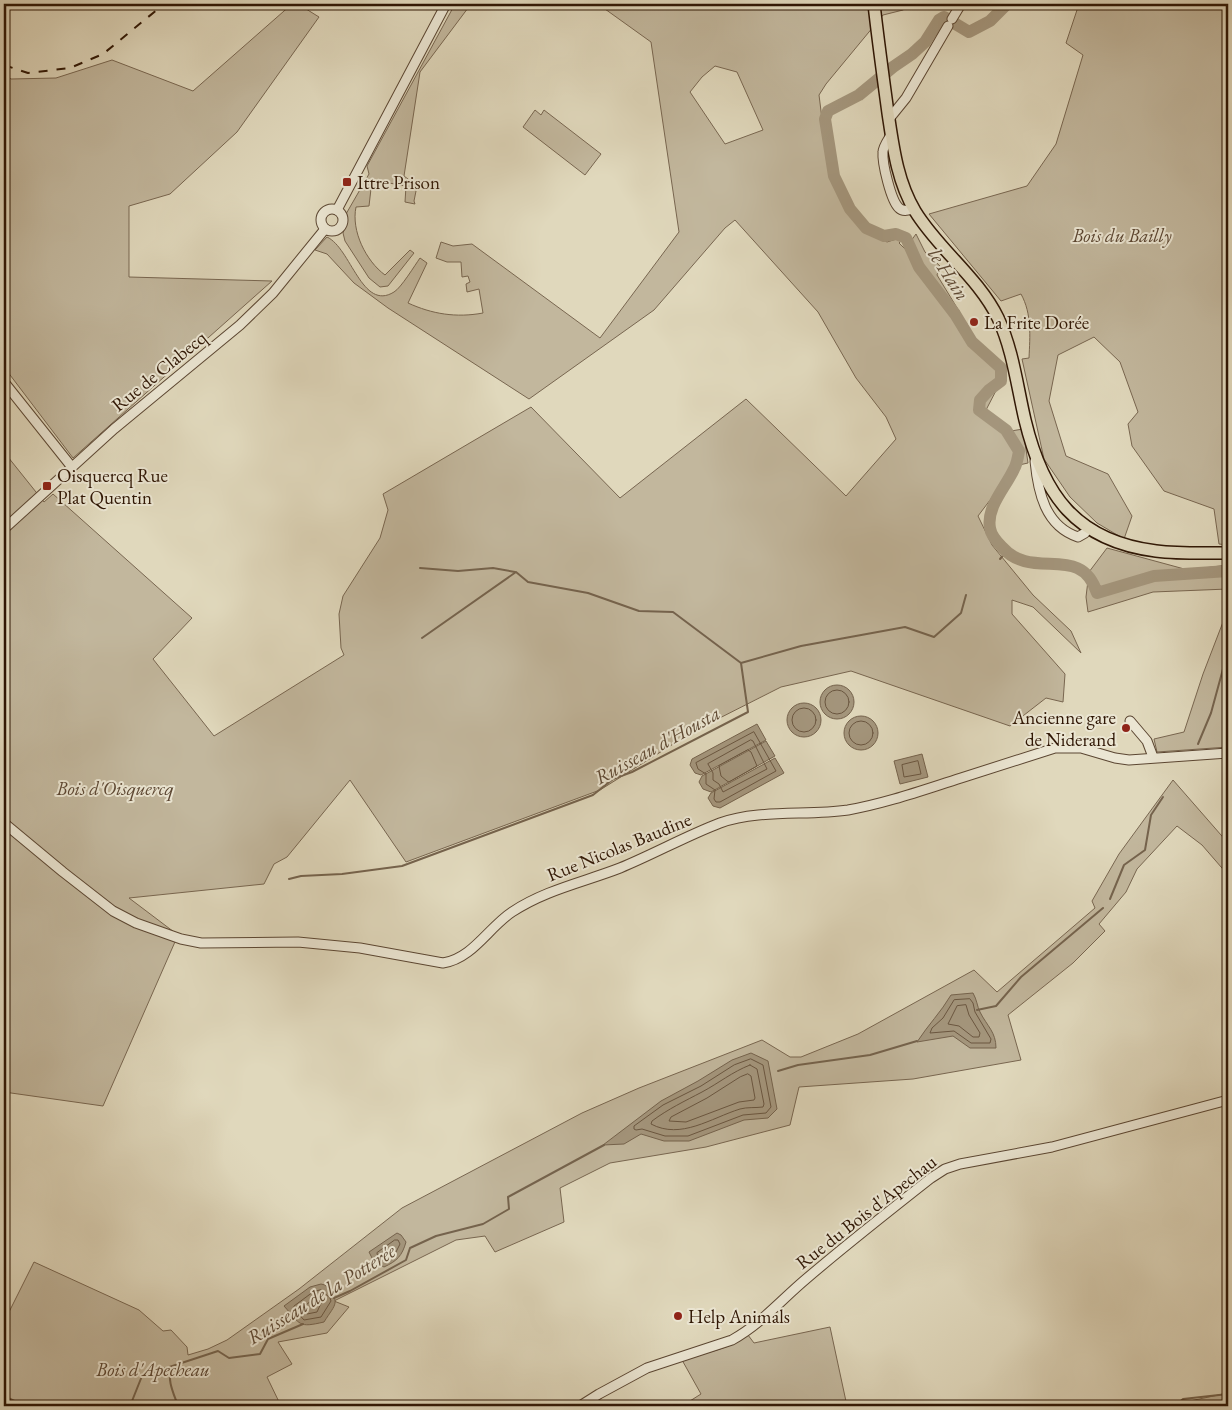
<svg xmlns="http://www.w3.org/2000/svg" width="1232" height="1410" font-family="'EB Garamond',serif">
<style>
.green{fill:#c2b79d;stroke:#786650;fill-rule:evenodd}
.water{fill:#a4967d;stroke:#75634d}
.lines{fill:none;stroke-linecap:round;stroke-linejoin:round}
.shore{stroke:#6a5640;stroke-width:1}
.stream{stroke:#75634d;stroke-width:2}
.river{stroke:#a4967d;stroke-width:12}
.minor-casing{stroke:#5b4632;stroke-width:11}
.major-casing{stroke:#2f1604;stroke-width:14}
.minor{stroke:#ebe6d3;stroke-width:9}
.major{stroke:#e0d8bc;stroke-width:11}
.rail{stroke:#2f1604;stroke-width:2;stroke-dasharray:9 9;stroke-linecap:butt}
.poi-dot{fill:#8f2418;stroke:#ebe6d3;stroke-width:2}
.labels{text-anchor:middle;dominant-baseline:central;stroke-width:4;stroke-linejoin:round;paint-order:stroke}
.poi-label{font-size:19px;fill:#2f1604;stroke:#ebe6d3;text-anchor:start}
.park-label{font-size:19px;font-style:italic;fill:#5b4632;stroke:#ebe6d3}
.street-label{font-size:19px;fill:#2f1604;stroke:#ebe6d3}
.water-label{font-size:20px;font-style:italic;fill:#5e4934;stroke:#ebe6d3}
</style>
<rect width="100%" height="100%" fill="#e0d8bc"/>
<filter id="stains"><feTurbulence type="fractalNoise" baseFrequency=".004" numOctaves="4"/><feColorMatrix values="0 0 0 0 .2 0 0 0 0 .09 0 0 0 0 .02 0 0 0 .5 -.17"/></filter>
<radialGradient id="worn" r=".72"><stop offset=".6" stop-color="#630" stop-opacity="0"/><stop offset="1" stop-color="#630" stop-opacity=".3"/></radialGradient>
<!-- green -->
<g class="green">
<polygon points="292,4 298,4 319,17 237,132 170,194 129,206 129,277 272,281 73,458 4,367 4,74 11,79 56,78 112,60 193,91"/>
<path d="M455 4H471L420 72 404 176 417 186 414 201 415 204 405 202 406 186 372 180 369 206 356 207C351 231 366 261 385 275L410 250 414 253 388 286 380 287 369 278 345 241 343 233 347 221 346 214 369 174 367 166Z"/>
<path d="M598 4H912L903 10 883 15 826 84 819 95 827 159 860 227 887 242 906 236 899 243 905 249 916 234 925 252 940 266 937 275 959 311 971 336 981 348 998 359 1001 381 986 410 1011 431 1023 429 1028 463 1019 465 1015 476 1006 479 978 516 992 545 1033 595 1071 631 1081 653 1033 607 1012 600V614L1065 674 1063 702 1046 698 1010 726 851 671 781 687 694 731 600 790 406 862 350 780 287 857 274 864 264 884 129 898 178 935 103 1106 4 1092V452L44 502 53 494 192 618 153 659 214 736 344 655 341 648 339 614 343 596 380 538 388 510 383 494 531 407 620 498 746 399 846 496 896 439 886 417 856 378 818 312 735 220 725 228 654 310 529 399 388 308 354 283 327 254 315 250 327 237C351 248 362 312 394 292 401 288 415 265 420 258L427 263 408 303C432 314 456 318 483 313L479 289 467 292 466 284 470 282 468 276 462 277 461 262H447L436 258 441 242 453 246 472 244 600 338 679 232 651 42ZM715 66 737 72 763 130 725 144 690 92 702 77Z"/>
<path d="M1079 4H1228V545L1219 544 1214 509 1164 491 1132 446 1128 424 1138 412 1120 362 1094 337 1058 355 1049 401 1066 456 1108 474 1132 516 1124 539 1097 523 1070 497 1044 459 1022 359 1029 358C1030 336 1032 314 1021 294L1001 301 929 214 1027 186 1056 144 1083 55 1066 43Z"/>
<polygon points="535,110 541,115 544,110 601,154 585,175 523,127"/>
<polygon points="1107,548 1188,570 1228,565 1228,589 1153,592 1088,612 1086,597 1089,572"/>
<polygon points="1228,609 1228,747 1157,752 1154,739 1184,732 1203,674"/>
<polygon points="1173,780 1228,843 1228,875 1202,845 1177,826 1137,869 1126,892 1099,924 1105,931 1073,963 1008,1015 1021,1060 913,1079 799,1087 790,1125 706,1147 610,1163 560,1188 564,1222 495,1252 485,1236 456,1240 334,1301 349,1307 327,1333 278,1342 292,1364 267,1377 281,1406 4,1406 4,1322 34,1262 139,1310 163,1331 171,1330 187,1347 188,1355 208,1349 227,1340 299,1289 402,1208 582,1113 639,1088 762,1040 790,1057 801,1057 858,1034 974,970 997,992 1095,908 1092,901 1119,854"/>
<path d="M830 1327 847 1406H682L701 1394 682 1360C703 1353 731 1349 748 1335L754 1343Z"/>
<polygon points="1223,1394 1228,1406 1166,1406"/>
</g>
<!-- water -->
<g class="water">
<circle cx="837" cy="702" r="17"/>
<circle cx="804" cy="720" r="17"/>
<circle cx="861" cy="733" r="17"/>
<polygon points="757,724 766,740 701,775 695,773 690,765 692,759"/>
<polygon points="766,741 775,756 711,792 703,789 699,782 702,776"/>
<polygon points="922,754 928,777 900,784 894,761"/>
<polygon points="775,758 784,773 720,808 713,806 708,798 711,793"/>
<path d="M973 993C977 1000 977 1006 980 1012 987 1026 996 1032 996 1048H970L953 1036 917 1042C928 1025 941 1012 951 995Z"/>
<polygon points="751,1053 768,1061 777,1109 768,1118 744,1120 689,1141 664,1141 641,1134 624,1144 603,1145 661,1101 698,1081 732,1060"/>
<path d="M397 1233 401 1235 406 1242C402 1256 397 1261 384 1267L374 1262 369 1252Z"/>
<path d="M321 1284 325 1285C341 1303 336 1303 324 1322 298 1328 301 1325 284 1306L310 1287Z"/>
</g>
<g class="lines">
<!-- shore -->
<g class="shore">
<circle cx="837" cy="702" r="12"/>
<circle cx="804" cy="720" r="12"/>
<circle cx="861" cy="733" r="12"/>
<polygon points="754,732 776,771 720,802 716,802 714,799 715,790 706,784 706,774 698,769 696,763"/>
<polygon points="751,740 753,741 767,769 723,792 719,784 713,780 713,773 708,764"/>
<polygon points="748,750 751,752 757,766 729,782 727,781 721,776 719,766"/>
<polygon points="918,761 921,774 904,777 902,765"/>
<polygon points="970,999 973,1003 975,1012 991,1039 990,1043 971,1043 954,1031 930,1033 932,1028 943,1018 954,1000"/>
<polygon points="966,1005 969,1015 980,1033 979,1037 973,1037 959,1026 948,1024 957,1006"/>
<polygon points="751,1059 763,1065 771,1107 766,1113 743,1115 688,1136 665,1136 642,1129 636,1130 634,1129 634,1126 663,1105 701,1086 734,1065"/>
<path d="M750 1065 757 1069 764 1104 763 1107C755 1108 747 1107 740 1109 711 1118 681 1140 651 1124L652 1121C668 1109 685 1101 702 1092 719 1083 732 1072 750 1065Z"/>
<polygon points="748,1074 751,1076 755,1098 754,1100 739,1102 686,1122 669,1121 671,1117 707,1098 740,1077"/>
<polygon points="395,1240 398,1240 400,1244 394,1256 384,1261 378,1258 377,1253"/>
<polygon points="321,1290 330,1298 331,1301 321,1317 304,1320 294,1309 294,1306 313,1292"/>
<polygon points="316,1297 320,1297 323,1299 317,1312 307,1314 303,1308"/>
</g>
<!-- stream -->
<g class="stream">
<polyline points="1000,559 1006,552"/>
<polyline points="420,568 458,571 493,568 515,572"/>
<polyline points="422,638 516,572 528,582 588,593 639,611 673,612 741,663"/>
<polyline points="1198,744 1211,713 1223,669 1228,662"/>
<polyline points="289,879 301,876 342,874 402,866 593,795 613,779 632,772 748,712 741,663 801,646 905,627 934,637 961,613 966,595"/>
<polyline points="1110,899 1124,865 1145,850 1151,815 1163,797"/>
<polyline points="977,1010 996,1006 1021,977 1103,908"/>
<polyline points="778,1071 798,1065 870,1055 917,1041"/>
<polyline points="334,1298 350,1291 406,1260 410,1248 436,1236 483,1224 509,1209 508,1197 604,1145"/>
<path d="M171 1368C167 1381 174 1394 178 1406"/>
<polyline points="4,1396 25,1406"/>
<polyline points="130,1406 142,1376 218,1351 229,1358 260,1354 268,1339 303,1324"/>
<polyline points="1175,1406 1183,1399 1228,1394"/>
</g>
<!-- river -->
<path class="river" d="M1007 4 990 21 969 32 944 17 939 20 925 42 912 54 893 67 859 95 828 111 825 119 834 176 850 209 866 228 884 236 896 234 906 238 919 267 955 314 972 342 1001 368V381L989 390 980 400 979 410 1006 430 1019 451C1018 457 1017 464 1014 469 1006 487 986 507 990 528 991 535 997 542 1002 547 1032 582 1081 542 1097 593L1154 576 1228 571"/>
<defs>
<g id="minor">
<polyline points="952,19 961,4"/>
<polyline points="889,119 906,98 948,26"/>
<path d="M891 135C888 140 883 147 883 152 882 163 891 201 899 208 903 212 909 210 914 209"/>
<circle cx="332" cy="220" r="11"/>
<polyline points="337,210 446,4"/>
<polyline points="4,382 71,466"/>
<path d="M1035 461C1038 492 1045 526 1078 537L1085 533 1088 528"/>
<polyline points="4,529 114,429 240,325 273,293 325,229"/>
<polyline points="1130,721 1147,741 1153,757"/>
<path d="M4 823 63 872 113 911 136 923 181 939 201 943 298 942 360 948 443 963C472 959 489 927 512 912 545 890 584 882 620 868 654 854 686 836 720 823 759 809 807 816 848 810 887 803 923 790 961 778 992 768 1023 758 1055 748H1081L1115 758 1129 760 1228 753"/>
<path d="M580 1406 599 1394 647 1368 732 1340C761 1324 781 1300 806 1279 847 1244 889 1211 931 1178L945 1169 960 1164 1052 1147 1228 1100"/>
</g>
<path id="major" d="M874 4C878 40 883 76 888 113 893 146 897 181 915 211 938 249 978 277 998 318 1013 350 1017 386 1025 420 1043 495 1076 541 1156 551 1180 554 1204 553 1228 553"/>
</defs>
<!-- minor casing -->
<use href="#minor" class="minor-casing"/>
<!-- major casing -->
<use href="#major" class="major-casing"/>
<!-- minor -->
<use href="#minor" class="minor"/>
<!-- major -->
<use href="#major" class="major"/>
<!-- rail -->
<polyline class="rail" points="4,65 28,73 70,68 103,54 164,4"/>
</g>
<!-- markers -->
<g class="poi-dot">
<rect x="342" y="177" width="10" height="10" rx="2.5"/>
<circle cx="974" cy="322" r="5"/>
<rect x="42" y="481" width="10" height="10" rx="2.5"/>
<circle cx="1126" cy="728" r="5"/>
<circle cx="678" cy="1316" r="5"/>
</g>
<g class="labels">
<!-- poi labels -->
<g class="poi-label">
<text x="357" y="182">Ittre Prison</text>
<text x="984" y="322">La Frite Dorée</text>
<text x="57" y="475">Oisquercq Rue<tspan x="57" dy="22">Plat Quentin</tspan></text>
<text x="1116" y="717" text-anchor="end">Ancienne gare<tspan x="1116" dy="22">de Niderand</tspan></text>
<text x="688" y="1316">Help Animals</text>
</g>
<!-- park labels -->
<g class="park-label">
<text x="1122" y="235">Bois du Bailly</text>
<text x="115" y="788">Bois d'Oisquercq</text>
<text x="153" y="1369">Bois d'Apecheau</text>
</g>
<!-- street labels -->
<g class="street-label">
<text transform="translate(159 371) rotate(-39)">Rue de Clabecq</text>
<text transform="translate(619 847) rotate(-22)">Rue Nicolas Baudine</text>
<text transform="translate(866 1212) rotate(-38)">Rue du Bois d'Apechau</text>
</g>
<!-- water labels -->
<g class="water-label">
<text transform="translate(949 274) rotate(57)">le Hain</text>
<text transform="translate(657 745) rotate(-29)">Ruisseau d'Housta</text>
<text transform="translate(321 1294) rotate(-32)">Ruisseau de la Potterée</text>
</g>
</g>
<!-- margin -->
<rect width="1232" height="1410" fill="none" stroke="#e0d8bc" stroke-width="20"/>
<rect x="5" y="5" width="1222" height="1400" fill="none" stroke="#2f1604" stroke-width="2.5"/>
<rect x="10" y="10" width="1212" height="1390" fill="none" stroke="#2f1604"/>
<rect width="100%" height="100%" filter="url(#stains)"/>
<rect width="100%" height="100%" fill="url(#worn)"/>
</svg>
